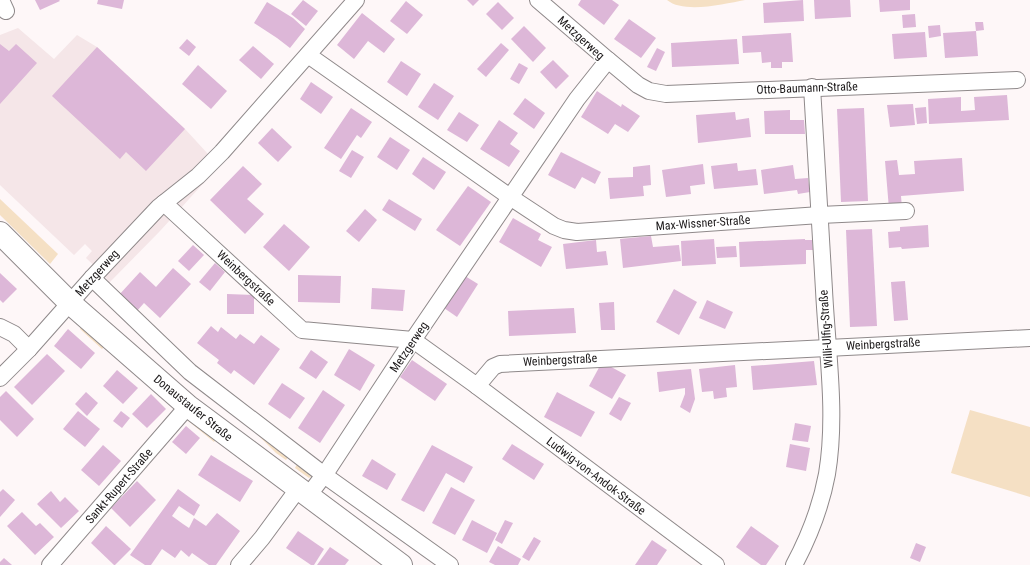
<svg xmlns="http://www.w3.org/2000/svg" width="1030" height="565" font-family="'Roboto Condensed',sans-serif">
<style>
.built{fill:#f5e6e8}
.green{fill:#f5e0c4}
.building{fill:#ddb7d8}
.lines{fill:none;stroke-linecap:round;stroke-linejoin:round}
.minor-casing{stroke:#8f898a;stroke-width:18}
.secondary-casing{stroke:#8f898a;stroke-width:24}
.minor{stroke:#fff;stroke-width:16}
.secondary{stroke:#fff;stroke-width:22}
.labels{text-anchor:middle;dominant-baseline:central;stroke-width:3;stroke-linejoin:round;paint-order:stroke}
.street-label{font-size:12px;fill:#1c191a;stroke:#fff}
</style>
<rect width="100%" height="100%" fill="#fef7f8"/>
<!-- built -->
<polygon class="built" points="18,28 54,59 77,35 97,47 185,129 219,166 160,231 109,283 105,276 86,258 92,251 85,244 74,255 0,185 0,35"/>
<!-- green -->
<g class="green">
<path d="M667 0H745C724 4 684 14 667 0Z"/>
<polygon points="0,199 58,254 50,264 0,215"/>
<polygon points="82,326 105,346 102,349 80,329"/>
<polygon points="970,410 1030,427 1030,497 951,473"/>
<polygon points="190,419 218,436 214,442 187,420"/>
<polygon points="260,433 292,452 286,460 276,453 258,435"/>
<polygon points="297,464 314,474 309,478 295,468"/>
</g>
<!-- building -->
<g class="building">
<polygon points="35,0 59,0 60,1 40,10"/>
<polygon points="98,0 124,0 122,9 97,4"/>
<polygon points="303,0 318,11 306,26 291,14"/>
<polygon points="467,0 479,0 473,6"/>
<polygon points="581,0 612,0 619,5 604,25 578,5"/>
<polygon points="803,0 804,21 764,23 763,3"/>
<polygon points="814,0 850,0 851,17 815,19"/>
<polygon points="879,0 910,0 910,10 880,12"/>
<polygon points="406,1 423,15 407,34 390,21"/>
<polygon points="267,2 293,18 305,29 290,48 277,38 254,23"/>
<polygon points="498,2 514,18 502,30 486,14"/>
<polygon points="362,13 395,39 384,53 368,41 354,59 337,45"/>
<polygon points="915,14 916,27 903,28 902,15"/>
<polygon points="629,19 656,38 641,58 614,39"/>
<polygon points="975,22 983,22 984,30 976,31"/>
<polygon points="940,25 941,36 929,38 928,26"/>
<polygon points="524,26 546,48 533,62 511,39"/>
<polygon points="976,31 978,56 945,58 943,33"/>
<polygon points="925,32 927,57 894,59 892,34"/>
<polygon points="791,33 793,62 782,62 782,68 771,68 771,62 762,63 761,52 743,53 742,36"/>
<polygon points="187,39 196,47 189,56 179,48"/>
<polygon points="737,39 739,64 672,67 671,43"/>
<polygon points="501,43 509,50 486,77 477,69"/>
<polygon points="0,44 9,51 16,44 37,63 0,104"/>
<polygon points="253,46 274,64 261,79 239,60"/>
<polygon points="97,47 185,129 146,171 126,152 120,159 52,96"/>
<polygon points="657,48 665,52 656,71 647,67"/>
<polygon points="553,60 569,76 556,89 540,72"/>
<polygon points="401,61 421,74 407,96 387,82"/>
<polygon points="519,63 528,68 519,84 510,79"/>
<polygon points="198,65 227,91 211,109 182,84"/>
<polygon points="311,82 333,97 321,114 300,99"/>
<polygon points="434,83 454,96 438,120 418,107"/>
<polygon points="597,91 621,107 622,104 640,116 628,132 615,124 608,134 581,117"/>
<polygon points="1007,95 1009,120 929,124 928,99 961,97 961,111 975,110 974,97"/>
<polygon points="525,98 545,113 534,129 513,114"/>
<polygon points="913,104 915,125 890,127 887,105"/>
<polygon points="926,107 927,123 917,124 915,108"/>
<polygon points="351,108 372,122 361,138 357,135 341,159 324,148"/>
<polygon points="864,108 868,201 841,202 837,109"/>
<polygon points="790,110 790,120 804,120 805,134 765,134 764,111"/>
<polygon points="459,112 479,125 467,142 447,130"/>
<polygon points="735,112 736,120 749,118 751,137 698,143 696,115"/>
<polygon points="499,120 518,133 510,144 520,151 509,167 480,149"/>
<polygon points="272,128 292,147 278,162 258,143"/>
<polygon points="390,137 410,150 397,170 377,157"/>
<polygon points="352,150 364,157 351,178 339,171"/>
<polygon points="561,152 601,172 595,184 582,177 575,189 548,175"/>
<polygon points="423,157 446,172 434,190 412,174"/>
<polygon points="962,158 964,191 901,196 902,208 889,209 885,161 897,160 899,175 915,174 914,161"/>
<polygon points="737,163 738,171 756,169 758,185 714,189 711,166"/>
<polygon points="703,164 705,184 690,186 691,194 666,197 662,170"/>
<polygon points="650,165 651,185 643,186 644,196 610,199 608,178 633,177 633,167"/>
<polygon points="793,165 795,179 808,178 810,192 798,194 797,190 764,194 761,170"/>
<polygon points="243,166 262,184 247,199 264,214 245,234 210,200"/>
<polygon points="468,186 491,202 460,246 436,230"/>
<polygon points="389,199 422,219 415,231 382,210"/>
<polygon points="365,209 377,220 359,242 346,231"/>
<polygon points="513,218 541,234 538,240 552,247 541,267 499,242"/>
<polygon points="284,224 310,247 289,271 263,247"/>
<polygon points="928,225 929,247 902,249 901,247 889,248 888,232 900,231 900,227"/>
<polygon points="872,229 877,326 850,327 846,230"/>
<polygon points="651,236 653,247 679,245 681,261 623,268 620,239"/>
<polygon points="714,239 716,264 682,266 681,241"/>
<polygon points="805,239 805,240 812,240 813,250 806,250 806,264 740,267 739,242"/>
<polygon points="596,240 597,252 606,251 608,265 566,269 563,244"/>
<polygon points="193,245 204,255 189,271 178,261"/>
<polygon points="736,246 737,257 717,258 716,247"/>
<polygon points="215,263 225,272 210,291 199,282"/>
<polygon points="173,268 191,284 160,318 144,303 137,311 119,295 140,272 156,287"/>
<polygon points="0,273 17,289 3,303 0,300"/>
<polygon points="298,275 341,276 340,303 298,302"/>
<polygon points="465,276 478,284 457,317 444,308"/>
<polygon points="905,281 908,320 894,321 891,282"/>
<polygon points="372,288 405,290 403,311 371,309"/>
<polygon points="674,289 697,302 679,335 656,322"/>
<polygon points="227,294 254,295 254,314 227,314"/>
<polygon points="707,300 733,312 725,329 699,318"/>
<polygon points="614,302 615,330 601,330 599,303"/>
<polygon points="574,308 576,333 509,336 508,311"/>
<polygon points="211,326 218,332 221,327 236,339 240,334 254,344 261,335 280,349 254,385 234,370 231,374 217,363 219,360 197,343"/>
<polygon points="68,329 95,353 81,369 54,346"/>
<polygon points="349,349 375,365 360,391 334,375"/>
<polygon points="311,350 328,362 316,379 299,368"/>
<polygon points="47,354 65,371 32,405 14,387"/>
<polygon points="412,360 447,384 435,401 400,377"/>
<polygon points="814,361 817,385 753,390 751,366"/>
<polygon points="602,362 626,375 612,399 589,386"/>
<polygon points="735,365 737,387 726,388 727,397 714,399 713,391 702,392 699,369"/>
<polygon points="691,369 695,399 690,413 680,407 685,394 685,388 659,392 657,372"/>
<polygon points="117,370 138,388 123,404 103,386"/>
<polygon points="282,383 305,398 290,419 268,404"/>
<polygon points="323,390 345,405 320,443 298,428"/>
<polygon points="6,391 34,419 17,437 0,420 0,397"/>
<polygon points="86,392 98,403 87,416 75,404"/>
<polygon points="557,392 595,412 581,437 544,417"/>
<polygon points="151,394 166,409 147,428 132,414"/>
<polygon points="619,397 631,403 621,421 609,414"/>
<polygon points="78,411 100,429 85,447 63,429"/>
<polygon points="121,411 130,418 122,428 113,421"/>
<polygon points="795,423 811,426 808,442 792,440"/>
<polygon points="186,426 200,438 186,454 172,442"/>
<polygon points="512,444 544,464 534,480 502,459"/>
<polygon points="790,444 810,448 806,471 786,467"/>
<polygon points="103,445 121,461 99,486 81,470"/>
<polygon points="432,445 473,467 464,483 446,473 424,512 401,500"/>
<polygon points="211,455 253,481 240,502 198,475"/>
<polygon points="372,459 396,474 387,490 362,476"/>
<polygon points="137,481 156,500 130,527 111,508"/>
<polygon points="451,487 475,500 455,535 432,523"/>
<polygon points="3,489 15,500 0,517 0,492"/>
<polygon points="178,489 200,505 194,516 179,506 172,516 183,524 189,528 194,518 206,526 217,513 240,531 216,565 209,565 192,553 189,557 181,550 175,558 162,549 151,565 145,565 130,555"/>
<polygon points="51,491 60,502 65,497 79,511 61,528 37,504"/>
<polygon points="22,512 36,526 40,523 54,537 35,555 7,526"/>
<polygon points="472,520 497,533 487,553 462,540"/>
<polygon points="505,520 513,523 502,544 495,540"/>
<polygon points="106,526 131,549 115,565 114,565 91,543"/>
<polygon points="751,526 779,546 766,565 761,565 736,547"/>
<polygon points="298,531 324,549 314,565 311,565 286,548"/>
<polygon points="534,537 541,541 529,561 522,557"/>
<polygon points="652,540 667,550 657,565 635,565"/>
<polygon points="916,543 926,547 920,562 910,558"/>
<polygon points="498,546 521,559 518,565 495,565 489,562"/>
<polygon points="330,547 349,560 345,565 317,565"/>
<polygon points="4,558 12,565 0,565 0,562"/>
</g>
<g class="lines">
<defs>
<g id="minor">
<polyline points="1,0 6,11"/>
<polyline points="308,55 510,197 554,226 564,230 577,232 820,215 906,211"/>
<polyline points="608,60 638,85 649,91 666,94 1017,80"/>
<polyline points="164,203 302,330 413,340 477,386 493,367 500,364 1030,338"/>
<polyline points="92,278 190,372 324,475 450,565"/>
<polyline points="0,327 14,334 29,349"/>
<polyline points="0,378 29,349 92,278 159,207 198,176 222,152 356,0"/>
<polyline points="477,386 716,565"/>
<polyline points="308,496 327,471 413,340 577,99 608,60 538,0"/>
<polyline points="50,565 188,406"/>
<polyline points="239,565 262,538 298,489"/>
<path d="M794 565C809 537 821 506 827 474 837 414 827 351 824 290 820 223 816 155 812 87"/>
</g>
<polyline id="secondary" points="0,233 70,303 188,406 401,565"/>
</defs>
<!-- minor casing -->
<use href="#minor" class="minor-casing"/>
<!-- secondary casing -->
<use href="#secondary" class="secondary-casing"/>
<!-- minor -->
<use href="#minor" class="minor"/>
<!-- secondary -->
<use href="#secondary" class="secondary"/>
</g>
<g class="labels">
<!-- street labels -->
<g class="street-label">
<text transform="translate(581 38) rotate(42)">Metzgerweg</text>
<text transform="translate(807 88) rotate(-2)">Otto-Baumann-Straße</text>
<text transform="translate(703 223) rotate(-4)">Max-Wissner-Straße</text>
<text transform="translate(97 273) rotate(-48)">Metzgerweg</text>
<text transform="translate(246 278) rotate(43)">Weinbergstraße</text>
<text transform="translate(826 329) rotate(-94)">Willi-Ulfig-Straße</text>
<text transform="translate(883 344) rotate(-3)">Weinbergstraße</text>
<text transform="translate(409 347) rotate(-56)">Metzgerweg</text>
<text transform="translate(560 360) rotate(-3)">Weinbergstraße</text>
<text transform="translate(193 408) rotate(39)">Donaustaufer Straße</text>
<text transform="translate(596 476) rotate(37)">Ludwig-von-Andok-Straße</text>
<text transform="translate(119 486) rotate(-49)">Sankt-Rupert-Straße</text>
</g>
</g>
</svg>
